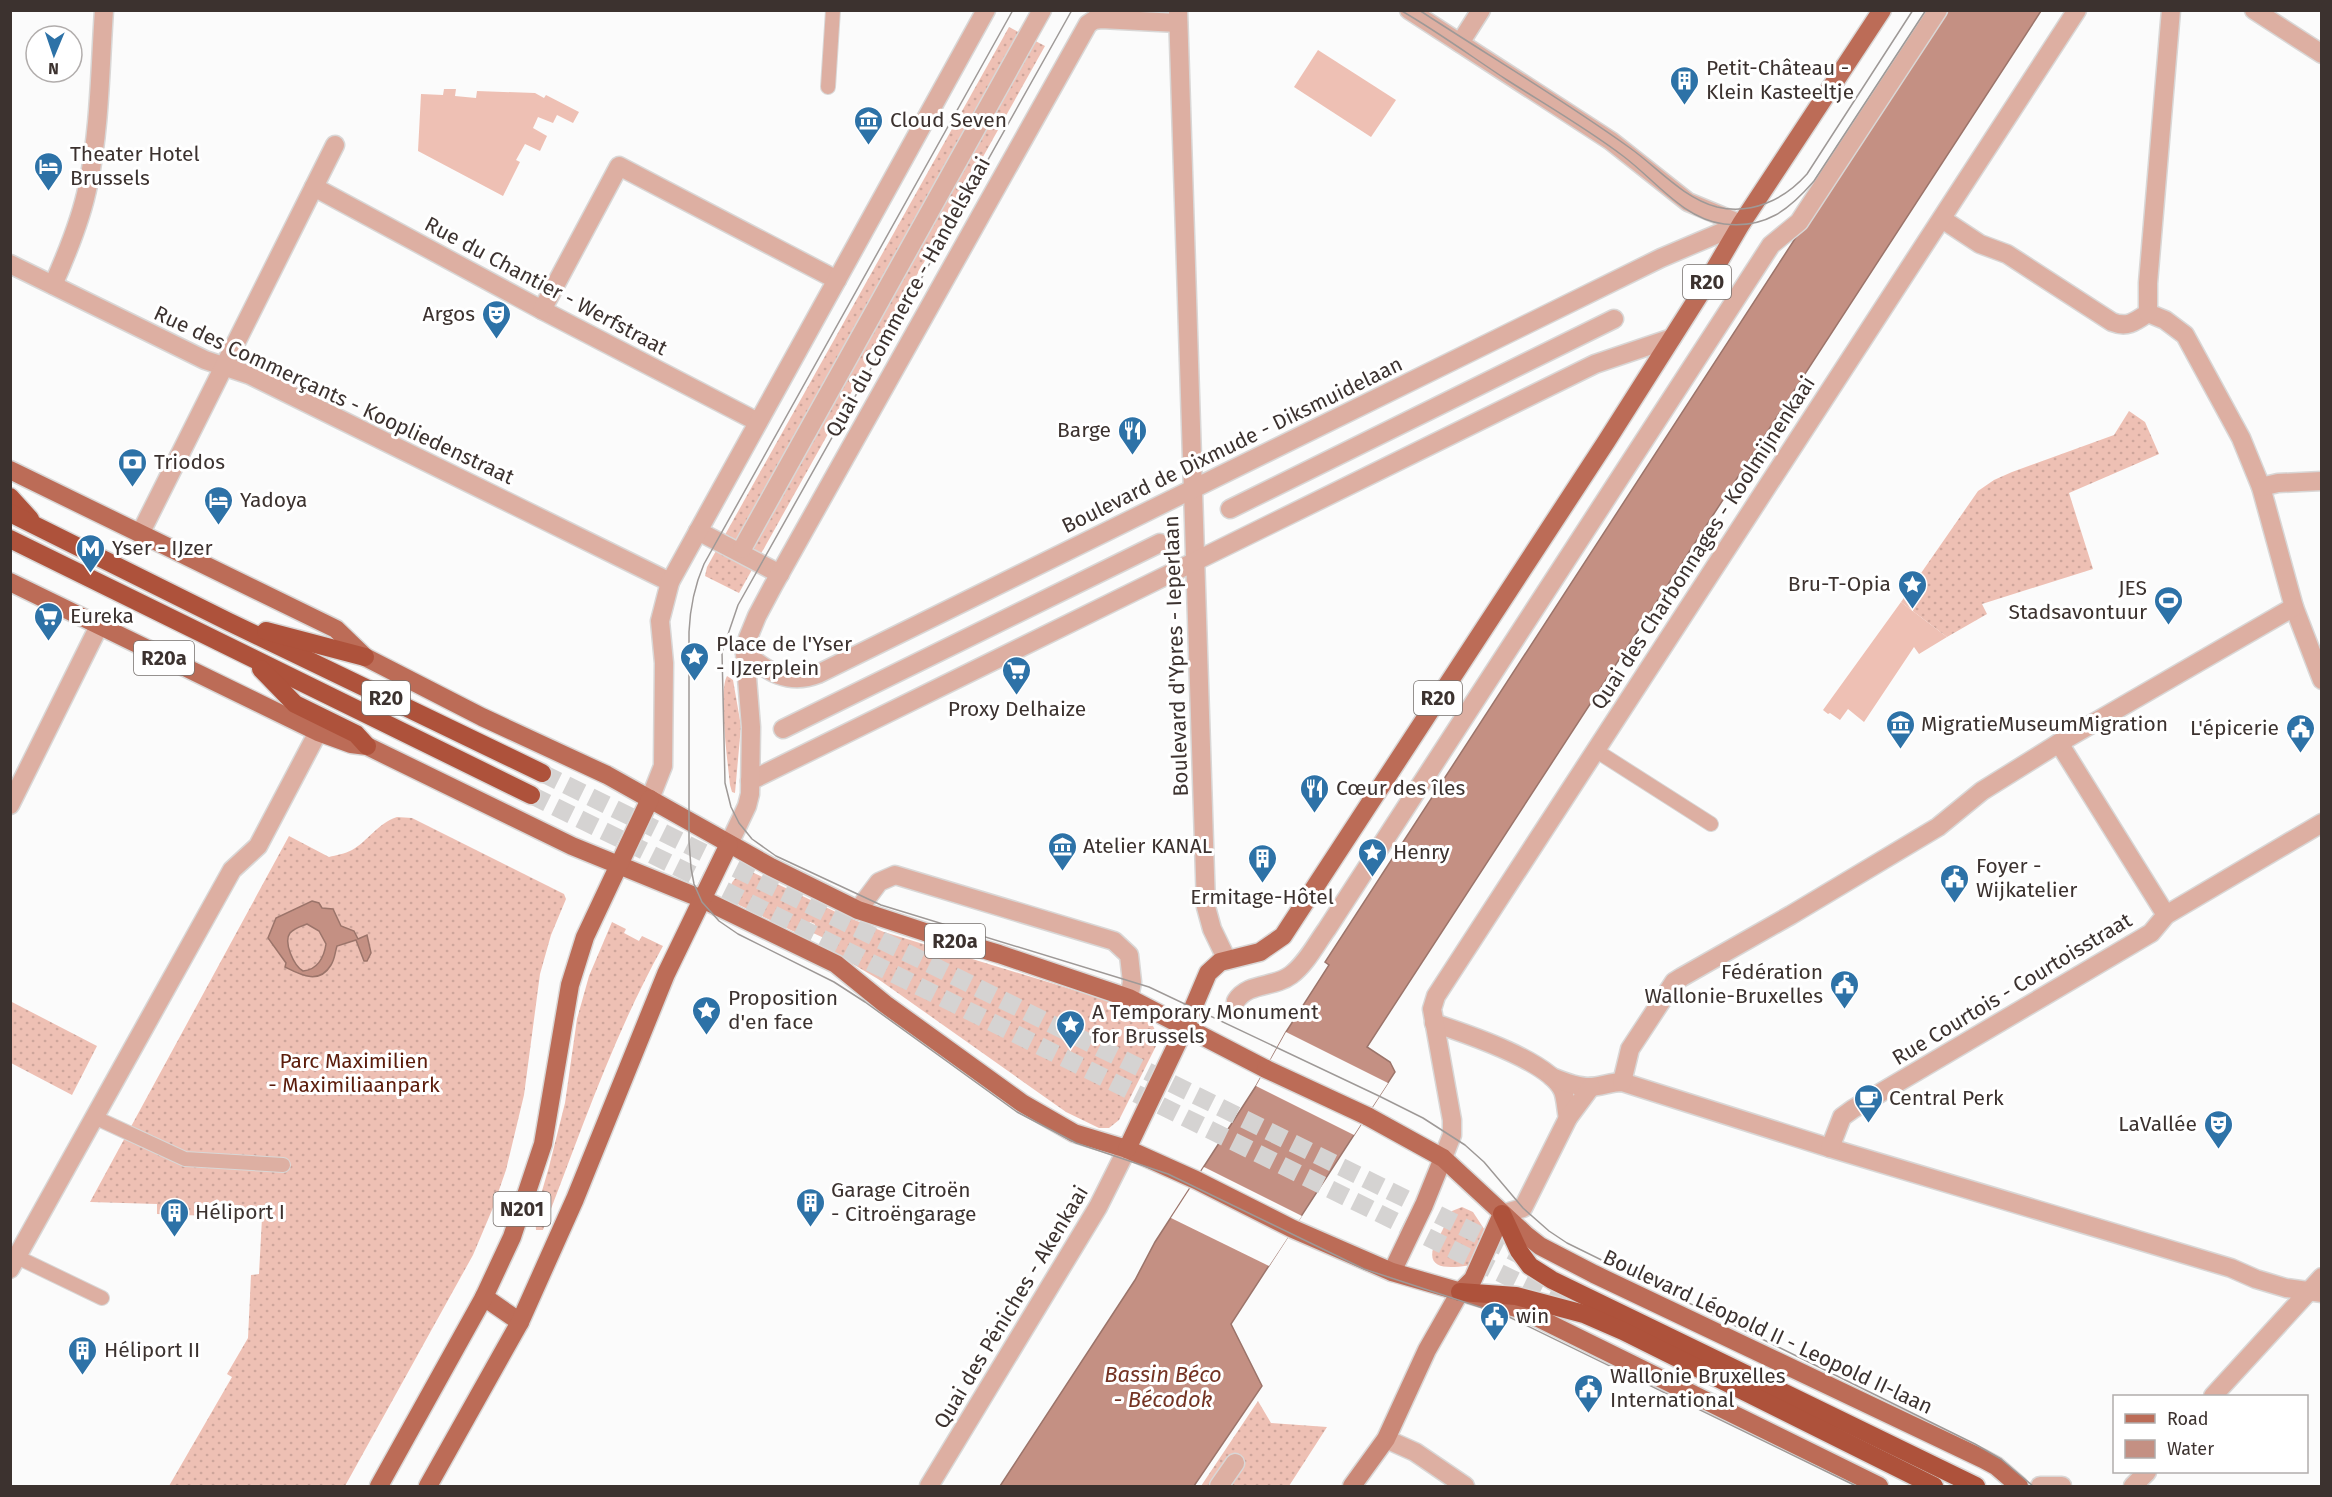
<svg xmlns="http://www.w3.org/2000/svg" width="2332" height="1497" font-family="'Fira Sans',sans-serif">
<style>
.grass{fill:url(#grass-dots)}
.garden{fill:#eec0b4}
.water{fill:#c49083;stroke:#9b746a;stroke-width:1.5;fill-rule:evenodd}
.pier{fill:#fbfbfb}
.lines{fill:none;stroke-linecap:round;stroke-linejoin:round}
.highway-tunnel{stroke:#d5d3d2;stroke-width:18;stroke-dasharray:18 9;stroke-linecap:butt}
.lane-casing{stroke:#d9d7d6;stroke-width:16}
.street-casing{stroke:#d9d7d6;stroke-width:21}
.secondary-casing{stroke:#d9d7d6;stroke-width:21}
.primary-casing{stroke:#d9d7d6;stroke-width:21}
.highway-casing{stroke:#d9d7d6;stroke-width:21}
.lane{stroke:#ddafa2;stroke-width:14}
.street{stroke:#ddafa2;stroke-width:18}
.secondary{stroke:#ca8877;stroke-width:18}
.primary{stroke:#bc6c57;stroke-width:18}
.highway{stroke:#ae523b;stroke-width:18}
.tram{stroke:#9e9997;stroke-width:1.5}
.primary-bridge-casing{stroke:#d9d7d6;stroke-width:21;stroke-linecap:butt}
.primary-bridge{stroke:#bc6c57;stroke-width:18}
.labels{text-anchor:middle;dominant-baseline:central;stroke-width:6;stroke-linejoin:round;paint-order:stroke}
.shield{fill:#fff;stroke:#76706d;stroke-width:1.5}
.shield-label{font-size:20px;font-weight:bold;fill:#3c322f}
.poi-label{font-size:21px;fill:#3c322f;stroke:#fff;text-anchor:start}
.street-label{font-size:21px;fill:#3c322f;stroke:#fff}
.park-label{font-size:21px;fill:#5b1c0b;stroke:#fff}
.water-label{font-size:22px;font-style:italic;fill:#743323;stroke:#fff}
</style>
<defs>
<pattern id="grass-dots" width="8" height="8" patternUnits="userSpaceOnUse" patternTransform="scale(1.5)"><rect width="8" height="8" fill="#eec0b4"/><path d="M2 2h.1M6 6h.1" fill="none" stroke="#cda59b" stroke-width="1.8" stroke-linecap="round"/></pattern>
</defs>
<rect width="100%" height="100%" fill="#fbfbfb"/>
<!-- grass -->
<g class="grass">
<polygon points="1009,27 1045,46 739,593 705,576 707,567"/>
<polygon points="2129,411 2145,422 2159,454 2069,493 2093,569 1982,604 1987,614 1947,637 1901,602 1978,491 1994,480 2012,472 2114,435"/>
<path d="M727 676 733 680 741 726 735 793 732 792 730 785C728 764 718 692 727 676Z"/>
<path d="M397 817 412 818 564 894 566 899 551 935 540 974 524 1095 506 1170 492 1210 473 1255 345 1486H169L232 1377 227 1374 248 1338 251 1275 259 1274 262 1218 157 1214V1204L90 1202 289 836 329 857C336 855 345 854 352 850 368 841 378 823 397 817Z"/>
<path d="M745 872 754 873 840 914 884 932 1110 1001 1151 1022 1157 1034 1156 1046 1119 1120 1109 1128H1099L1066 1112 878 979 821 945 824 938 811 932 815 924 810 922 801 935 739 905C726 890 728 881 745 872Z"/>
<path d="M612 922 626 929 624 933 639 941 642 936 663 946C613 1036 580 1134 543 1230H536L535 1215 549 1167 565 1103 577 1019 589 976Z"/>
<polygon points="10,1001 97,1046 72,1095 11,1063"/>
<path d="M1462 1207 1473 1212 1492 1241 1480 1264C1465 1265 1426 1276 1433 1249L1452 1211Z"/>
<polygon points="1258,1401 1271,1423 1327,1427 1289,1486 1201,1486"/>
</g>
<!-- garden -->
<g class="garden">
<polygon points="1318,50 1396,100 1371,137 1294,87"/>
<polygon points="444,89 456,89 455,96 476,98 477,91 535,93 544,98 546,95 579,112 573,123 557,115 553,123 538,117 533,128 547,136 540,151 525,144 516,160 520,162 503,196 418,151 421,94 443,95"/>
<polygon points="1901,602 1947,637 1919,654 1914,647 1864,722 1848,709 1840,720 1830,713 1828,714 1823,710"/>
</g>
<!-- water -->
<g class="water">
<polygon points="1943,11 2041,11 1367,1047 1390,1062 1395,1072 1231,1324 1262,1386 1194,1486 1000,1486 1135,1280 1155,1242 1256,1086 1286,1032 1329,965 1325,962"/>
<path d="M312 901 319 903 322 908 333 909 341 926 354 931 358 939 367 935 371 953 367 961H364L356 940 337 946C335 952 335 959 331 965 319 985 301 975 285 967L286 963 268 938 276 918ZM307 924 319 931 326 944C324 958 317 970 303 971 294 966 283 942 290 933 294 928 302 926 307 924Z"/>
</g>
<!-- pier -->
<g class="pier">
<polygon points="1286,1032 1388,1083 1354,1135 1256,1086"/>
<polygon points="1204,1167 1302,1216 1269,1266 1171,1218"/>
</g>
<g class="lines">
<!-- highway-tunnel -->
<g class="highway-tunnel">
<polyline points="542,773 1530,1260"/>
<polyline points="531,795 1563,1304"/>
</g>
<defs>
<g id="lane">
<polyline points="828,87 833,10"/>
<polyline points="1595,750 1711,824"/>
<polyline points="94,1117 185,1159 283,1165"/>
<polyline points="17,1257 102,1298"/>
</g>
<g id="street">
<polyline points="1178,10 1206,907 1212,929 1227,960"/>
<polyline points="1409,10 1611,141 1688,202 1741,224"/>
<polyline points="2254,10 2322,54"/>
<polyline points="1460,43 1481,10"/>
<polyline points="314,187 542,310 758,422"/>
<path d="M1942 219 1980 244 2007 254 2112 322C2127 328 2135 322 2148 313"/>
<polyline points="10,264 205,360 250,375 670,582"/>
<path d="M53 285C66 256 82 216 88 185 100 128 100 68 104 10"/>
<polyline points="542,310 619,166 837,280"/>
<polyline points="2148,313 2165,320 2185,335 2241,438 2261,487 2294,607 2322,680"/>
<polyline points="2148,313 2148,283 2171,10"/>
<polyline points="2261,487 2278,483 2322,481"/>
<polyline points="1230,509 1614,319"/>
<polyline points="698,531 780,574"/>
<polyline points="140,534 335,145"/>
<polyline points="742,549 1042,10"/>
<path d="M745 653C767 671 788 686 818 674L1661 258 1741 224"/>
<polyline points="783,729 1160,543"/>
<polyline points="2059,743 2166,915"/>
<polyline points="750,781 1595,364 1672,338"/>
<polyline points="650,799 663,766 664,663 660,621 670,582 986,10"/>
<polyline points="10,805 99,626"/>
<polyline points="729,844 747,806 750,794 751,727 745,653 748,638 757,616 773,586 1088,24 1094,20 1101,19 1178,23"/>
<polyline points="858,910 879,882 895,875 1114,941 1129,955 1132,982 1129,998"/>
<path d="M1236 1001C1248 982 1274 988 1291 975 1306 964 1316 944 1327 929L1771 245 1799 222 1938 10"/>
<path d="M1434 1023C1464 1033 1550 1061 1563 1091 1566 1099 1566 1109 1568 1118"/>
<path d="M1552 1077C1564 1082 1577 1087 1589 1087 1600 1087 1611 1082 1622 1082L1830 1148 2231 1268 2256 1279 2286 1288 2322 1293"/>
<polyline points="1622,1082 1630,1049 1674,982 1682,977 1791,915 1938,827 1982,791 2059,743 2294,607"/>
<polyline points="1830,1148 1842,1117 1853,1109 2151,933 2166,915 2322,823"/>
<polyline points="1443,1158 1452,1135 1452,1120 1432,1009 1436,996 2077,10"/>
<polyline points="1502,1214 1523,1208 1568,1118 1591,1087"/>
<polyline points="10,1269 232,870 258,846 318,732"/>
<polyline points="2213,1396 2322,1277"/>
<polyline points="1386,1439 1415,1452 1465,1486"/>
<polyline points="929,1486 1098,1207 1127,1149"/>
<polyline points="1219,1486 1235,1463"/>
<polyline points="2040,1486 2062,1486"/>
<polyline points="2133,1486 2147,1472"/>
</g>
<g id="secondary">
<polyline points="1392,1272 1424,1205 1443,1158"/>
<polyline points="1352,1486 1386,1439 1427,1350 1460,1292"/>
</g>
<g id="primary">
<polyline points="10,470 336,629 365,657 482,717 607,775 771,867 858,910 925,932 999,954 1129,998 1266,1069"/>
<polyline points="10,582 318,732 351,744 367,746 572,846 702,899 836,964 885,1004 1022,1103 1074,1133 1127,1149 1196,1180 1293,1229 1392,1272 1520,1309 1879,1486"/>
<polyline points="1367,1116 1443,1158 1526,1235 1540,1246 1594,1274 1983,1459 1996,1466 2019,1486"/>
<polyline points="1127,1149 1185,1027 1208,973 1220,962 1260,952 1283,936 1606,442 1700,294 1741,224 1882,10"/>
<polyline points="1460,1292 1473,1279 1502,1214"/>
<polyline points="484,1297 520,1322"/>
<polyline points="379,1486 484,1297 512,1237 543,1144 570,985 585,937 650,799"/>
<polyline points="428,1486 520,1322 575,1199 666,974 729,844"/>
</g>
<g id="highway">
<polyline points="10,497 30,519"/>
<polyline points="10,513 229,622 542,773"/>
<polyline points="10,539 531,795"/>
<polyline points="266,631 365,657"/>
<polyline points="261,669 295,704 356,734 367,746"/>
<polyline points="1502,1214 1519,1251 1530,1266 1552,1280 1976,1486"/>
<polyline points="1460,1292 1516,1296 1584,1314 1623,1331 1934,1486"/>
</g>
</defs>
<!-- lane casing -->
<use href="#lane" class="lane-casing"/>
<!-- street casing -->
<use href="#street" class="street-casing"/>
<!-- secondary casing -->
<use href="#secondary" class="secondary-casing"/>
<!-- primary casing -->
<use href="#primary" class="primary-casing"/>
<!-- highway casing -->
<use href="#highway" class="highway-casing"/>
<!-- lane -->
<use href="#lane" class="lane"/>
<!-- street -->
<use href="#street" class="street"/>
<!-- secondary -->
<use href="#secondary" class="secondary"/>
<!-- primary -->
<use href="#primary" class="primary"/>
<!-- highway -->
<use href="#highway" class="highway"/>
<!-- tram -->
<g class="tram">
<path d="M1013 10 704 564C694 587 690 608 689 632V841L691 868 694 884 702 902 719 921 738 934 834 982 865 1002 1017 1112 1076 1143 1168 1174 1364 1269 1507 1316 1856 1486"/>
<polyline points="1072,10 738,605 722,652 725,783 731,807 739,823 752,839 776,856 881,905 1149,987 1379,1096 1423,1118 1465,1145 1484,1162 1523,1208 1549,1231 1567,1243 1975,1444 2001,1459 2033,1486"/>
<path d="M1400 10C1437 31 1472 57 1507 80 1546 105 1586 128 1623 156 1654 179 1683 219 1724 224 1765 229 1789 210 1814 181L1926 10"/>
<path d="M1419 10C1489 56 1562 99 1630 148 1658 168 1683 198 1717 207 1751 215 1784 200 1807 174L1913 10"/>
</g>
<defs>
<polyline id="primary-bridge" points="1266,1069 1367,1116"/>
</defs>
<!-- primary-bridge casing -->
<use href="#primary-bridge" class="primary-bridge-casing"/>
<!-- primary-bridge -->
<use href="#primary-bridge" class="primary-bridge"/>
</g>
<!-- icons -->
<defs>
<symbol id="building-pin" viewBox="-11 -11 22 30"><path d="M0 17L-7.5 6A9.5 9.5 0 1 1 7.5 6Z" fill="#2d72a7" stroke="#fff"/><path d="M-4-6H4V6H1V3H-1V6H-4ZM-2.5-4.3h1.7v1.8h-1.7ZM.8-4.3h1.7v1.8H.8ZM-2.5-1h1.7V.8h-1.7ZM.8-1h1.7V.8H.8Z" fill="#fff"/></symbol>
<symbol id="museum-pin" viewBox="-11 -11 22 30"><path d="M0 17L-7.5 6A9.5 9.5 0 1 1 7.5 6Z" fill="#2d72a7" stroke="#fff"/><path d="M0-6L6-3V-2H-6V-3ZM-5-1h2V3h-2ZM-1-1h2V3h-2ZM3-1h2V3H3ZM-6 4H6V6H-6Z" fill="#fff"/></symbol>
<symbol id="hotel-pin" viewBox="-11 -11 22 30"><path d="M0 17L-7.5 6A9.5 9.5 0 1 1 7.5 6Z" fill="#2d72a7" stroke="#fff"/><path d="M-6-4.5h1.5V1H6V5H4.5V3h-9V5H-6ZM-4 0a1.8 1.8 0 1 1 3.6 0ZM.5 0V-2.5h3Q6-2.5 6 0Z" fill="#fff"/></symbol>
<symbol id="theatre-pin" viewBox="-11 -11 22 30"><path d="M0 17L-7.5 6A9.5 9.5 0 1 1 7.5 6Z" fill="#2d72a7" stroke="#fff"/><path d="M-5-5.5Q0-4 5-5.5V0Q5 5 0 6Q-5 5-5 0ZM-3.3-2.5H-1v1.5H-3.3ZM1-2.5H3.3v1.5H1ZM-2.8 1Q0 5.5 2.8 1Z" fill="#fff"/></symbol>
<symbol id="restaurant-pin" viewBox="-11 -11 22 30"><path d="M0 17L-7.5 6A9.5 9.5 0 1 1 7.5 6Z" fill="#2d72a7" stroke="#fff"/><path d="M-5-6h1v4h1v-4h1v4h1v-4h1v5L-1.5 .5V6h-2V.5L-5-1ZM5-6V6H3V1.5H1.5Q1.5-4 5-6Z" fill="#fff"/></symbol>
<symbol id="bank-pin" viewBox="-11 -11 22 30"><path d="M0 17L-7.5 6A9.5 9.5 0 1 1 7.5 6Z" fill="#2d72a7" stroke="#fff"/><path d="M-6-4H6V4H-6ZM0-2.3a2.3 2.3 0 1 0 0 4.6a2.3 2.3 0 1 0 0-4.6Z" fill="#fff"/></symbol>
<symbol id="metro-pin" viewBox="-11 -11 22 30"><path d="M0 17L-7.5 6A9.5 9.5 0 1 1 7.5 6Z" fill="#2d72a7" stroke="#fff"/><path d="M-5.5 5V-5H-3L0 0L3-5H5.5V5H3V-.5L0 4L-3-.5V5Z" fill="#fff"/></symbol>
<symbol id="sight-pin" viewBox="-11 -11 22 30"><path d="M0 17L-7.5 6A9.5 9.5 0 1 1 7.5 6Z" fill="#2d72a7" stroke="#fff"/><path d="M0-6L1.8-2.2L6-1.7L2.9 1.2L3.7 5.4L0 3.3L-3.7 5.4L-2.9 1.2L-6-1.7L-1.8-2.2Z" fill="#fff"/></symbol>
<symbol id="stadium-pin" viewBox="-11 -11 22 30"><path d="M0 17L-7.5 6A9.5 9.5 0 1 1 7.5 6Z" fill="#2d72a7" stroke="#fff"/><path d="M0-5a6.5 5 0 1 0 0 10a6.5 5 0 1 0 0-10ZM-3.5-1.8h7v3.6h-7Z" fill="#fff"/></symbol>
<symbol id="supermarket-pin" viewBox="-11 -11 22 30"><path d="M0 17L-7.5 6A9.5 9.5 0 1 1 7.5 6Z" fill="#2d72a7" stroke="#fff"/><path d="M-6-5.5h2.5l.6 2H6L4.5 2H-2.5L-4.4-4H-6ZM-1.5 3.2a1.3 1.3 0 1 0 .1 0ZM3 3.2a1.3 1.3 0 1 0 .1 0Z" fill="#fff"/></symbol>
<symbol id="civic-pin" viewBox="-11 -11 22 30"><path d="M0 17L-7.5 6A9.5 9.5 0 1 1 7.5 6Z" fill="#2d72a7" stroke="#fff"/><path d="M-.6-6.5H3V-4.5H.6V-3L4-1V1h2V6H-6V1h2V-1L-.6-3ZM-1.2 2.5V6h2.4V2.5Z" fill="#fff"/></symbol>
<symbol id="cafe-pin" viewBox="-11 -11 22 30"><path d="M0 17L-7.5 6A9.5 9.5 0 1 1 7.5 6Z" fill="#2d72a7" stroke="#fff"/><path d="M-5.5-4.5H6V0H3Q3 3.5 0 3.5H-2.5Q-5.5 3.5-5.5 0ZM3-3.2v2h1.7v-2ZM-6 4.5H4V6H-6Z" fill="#fff"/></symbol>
</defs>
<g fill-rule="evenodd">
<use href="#building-pin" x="1668" y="64" width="33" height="45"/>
<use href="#museum-pin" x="852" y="104" width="33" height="45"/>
<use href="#hotel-pin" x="32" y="150" width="33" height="45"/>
<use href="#theatre-pin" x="480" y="298" width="33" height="45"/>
<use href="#restaurant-pin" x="1116" y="414" width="33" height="45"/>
<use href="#bank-pin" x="116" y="446" width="33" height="45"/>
<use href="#hotel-pin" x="202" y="484" width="33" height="45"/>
<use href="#metro-pin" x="74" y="532" width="33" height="45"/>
<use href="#sight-pin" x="1896" y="568" width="33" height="45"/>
<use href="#stadium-pin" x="2152" y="584" width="33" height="45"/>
<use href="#supermarket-pin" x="32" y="600" width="33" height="45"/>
<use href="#sight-pin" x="678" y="640" width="33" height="45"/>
<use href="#supermarket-pin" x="1000" y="654" width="33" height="45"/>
<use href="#museum-pin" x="1884" y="708" width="33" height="45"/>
<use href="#civic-pin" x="2284" y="712" width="33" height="45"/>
<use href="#restaurant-pin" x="1298" y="772" width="33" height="45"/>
<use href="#museum-pin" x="1046" y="830" width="33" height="45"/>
<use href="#sight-pin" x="1356" y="836" width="33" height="45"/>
<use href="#building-pin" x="1246" y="842" width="33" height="45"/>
<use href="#civic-pin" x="1938" y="862" width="33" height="45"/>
<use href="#civic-pin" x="1828" y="968" width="33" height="45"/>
<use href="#sight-pin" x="690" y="994" width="33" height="45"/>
<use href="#sight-pin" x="1054" y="1008" width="33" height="45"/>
<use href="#cafe-pin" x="1852" y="1082" width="33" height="45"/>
<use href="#theatre-pin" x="2202" y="1108" width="33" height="45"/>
<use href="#building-pin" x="794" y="1186" width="33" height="45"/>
<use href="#building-pin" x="158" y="1196" width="33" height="45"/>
<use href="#civic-pin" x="1478" y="1300" width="33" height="45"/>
<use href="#building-pin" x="66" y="1334" width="33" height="45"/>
<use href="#civic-pin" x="1572" y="1372" width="33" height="45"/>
</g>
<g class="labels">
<!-- shield labels -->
<g class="shield">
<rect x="1683" y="265" width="48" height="34" rx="4.5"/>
<rect x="134" y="641" width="60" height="34" rx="4.5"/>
<rect x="362" y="681" width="48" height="34" rx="4.5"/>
<rect x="1414" y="681" width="48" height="34" rx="4.5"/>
<rect x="925" y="924" width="60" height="34" rx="4.5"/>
<rect x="493.5" y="1192" width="57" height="34" rx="4.5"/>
</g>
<g class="shield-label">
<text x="1707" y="282">R20</text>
<text x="164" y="658">R20a</text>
<text x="386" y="698">R20</text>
<text x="1438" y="698">R20</text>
<text x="955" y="941">R20a</text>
<text x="522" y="1209">N201</text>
</g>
<!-- poi labels -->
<g class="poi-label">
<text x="1706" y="68">Petit-Château -<tspan x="1706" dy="24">Klein Kasteeltje</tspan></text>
<text x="890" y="120">Cloud Seven</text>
<text x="70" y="154">Theater Hotel<tspan x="70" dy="24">Brussels</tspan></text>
<text x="475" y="314" text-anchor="end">Argos</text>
<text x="1111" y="430" text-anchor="end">Barge</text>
<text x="154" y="462">Triodos</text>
<text x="240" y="500">Yadoya</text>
<text x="112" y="548">Yser - IJzer</text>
<text x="1891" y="584" text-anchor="end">Bru-T-Opia</text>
<text x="2147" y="588" text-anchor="end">JES<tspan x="2147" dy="24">Stadsavontuur</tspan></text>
<text x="70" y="616">Eureka</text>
<text x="716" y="644">Place de l'Yser<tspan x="716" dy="24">- IJzerplein</tspan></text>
<text x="1017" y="709" text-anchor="middle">Proxy Delhaize</text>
<text x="1921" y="724">MigratieMuseumMigration</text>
<text x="2279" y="728" text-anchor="end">L'épicerie</text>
<text x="1336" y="788">Cœur des îles</text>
<text x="1083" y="846">Atelier KANAL</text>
<text x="1393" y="852">Henry</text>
<text x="1976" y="866">Foyer -<tspan x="1976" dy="24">Wijkatelier</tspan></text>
<text x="1262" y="897" text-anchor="middle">Ermitage-Hôtel</text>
<text x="1823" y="972" text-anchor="end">Fédération<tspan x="1823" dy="24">Wallonie-Bruxelles</tspan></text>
<text x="728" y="998">Proposition<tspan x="728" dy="24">d'en face</tspan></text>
<text x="1092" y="1012">A Temporary Monument<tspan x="1092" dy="24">for Brussels</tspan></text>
<text x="1889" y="1098">Central Perk</text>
<text x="2197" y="1124" text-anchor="end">LaVallée</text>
<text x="831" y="1190">Garage Citroën<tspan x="831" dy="24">- Citroëngarage</tspan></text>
<text x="195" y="1212">Héliport I</text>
<text x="1516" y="1316">win</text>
<text x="104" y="1350">Héliport II</text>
<text x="1610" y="1376">Wallonie Bruxelles<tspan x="1610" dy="24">International</tspan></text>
</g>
<!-- street labels -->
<g class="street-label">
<text transform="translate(546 286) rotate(28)">Rue du Chantier - Werfstraat</text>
<text transform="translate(908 297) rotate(-61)">Quai du Commerce - Handelskaai</text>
<text transform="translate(334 395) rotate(25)">Rue des Commerçants - Koopliedenstraat</text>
<text transform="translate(1232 445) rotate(-26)">Boulevard de Dixmude - Diksmuidelaan</text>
<text transform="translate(1703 543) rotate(-57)">Quai des Charbonnages - Koolmijnenkaai</text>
<text transform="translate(1176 656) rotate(-92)">Boulevard d'Ypres - Ieperlaan</text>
<text transform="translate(2012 989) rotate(-31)">Rue Courtois - Courtoisstraat</text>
<text transform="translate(1011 1307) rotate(-59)">Quai des Péniches - Akenkaai</text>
<text transform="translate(1768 1332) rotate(25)">Boulevard Léopold II - Leopold II-laan</text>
</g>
<!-- park labels -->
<g class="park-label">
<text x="354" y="1061">Parc Maximilien<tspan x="354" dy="24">- Maximiliaanpark</tspan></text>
</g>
<!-- water labels -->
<g class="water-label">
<text x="1163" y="1374">Bassin Béco<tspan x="1163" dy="25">- Bécodok</tspan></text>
</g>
</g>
<!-- border -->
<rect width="2332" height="1497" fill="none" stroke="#3c322f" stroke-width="24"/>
<!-- legend -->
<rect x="2113" y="1395" width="195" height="78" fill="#ffffff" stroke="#b1adac" stroke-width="1.5"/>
<rect x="2125" y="1414" width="30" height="9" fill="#bc6c57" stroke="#b1adac" stroke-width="1.5"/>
<text x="2167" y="1425" font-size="18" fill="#3c322f">Road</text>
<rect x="2125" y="1440" width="30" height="18" fill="#c49083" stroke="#b1adac" stroke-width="1.5"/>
<text x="2167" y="1455" font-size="18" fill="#3c322f">Water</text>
<!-- north arrow -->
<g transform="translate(54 54) rotate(182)"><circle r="28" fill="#ffffff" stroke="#b1adac" stroke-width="1.5"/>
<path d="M0-4.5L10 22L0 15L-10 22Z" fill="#2d72a7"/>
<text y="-9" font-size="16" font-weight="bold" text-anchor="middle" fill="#3c322f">N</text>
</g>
</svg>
